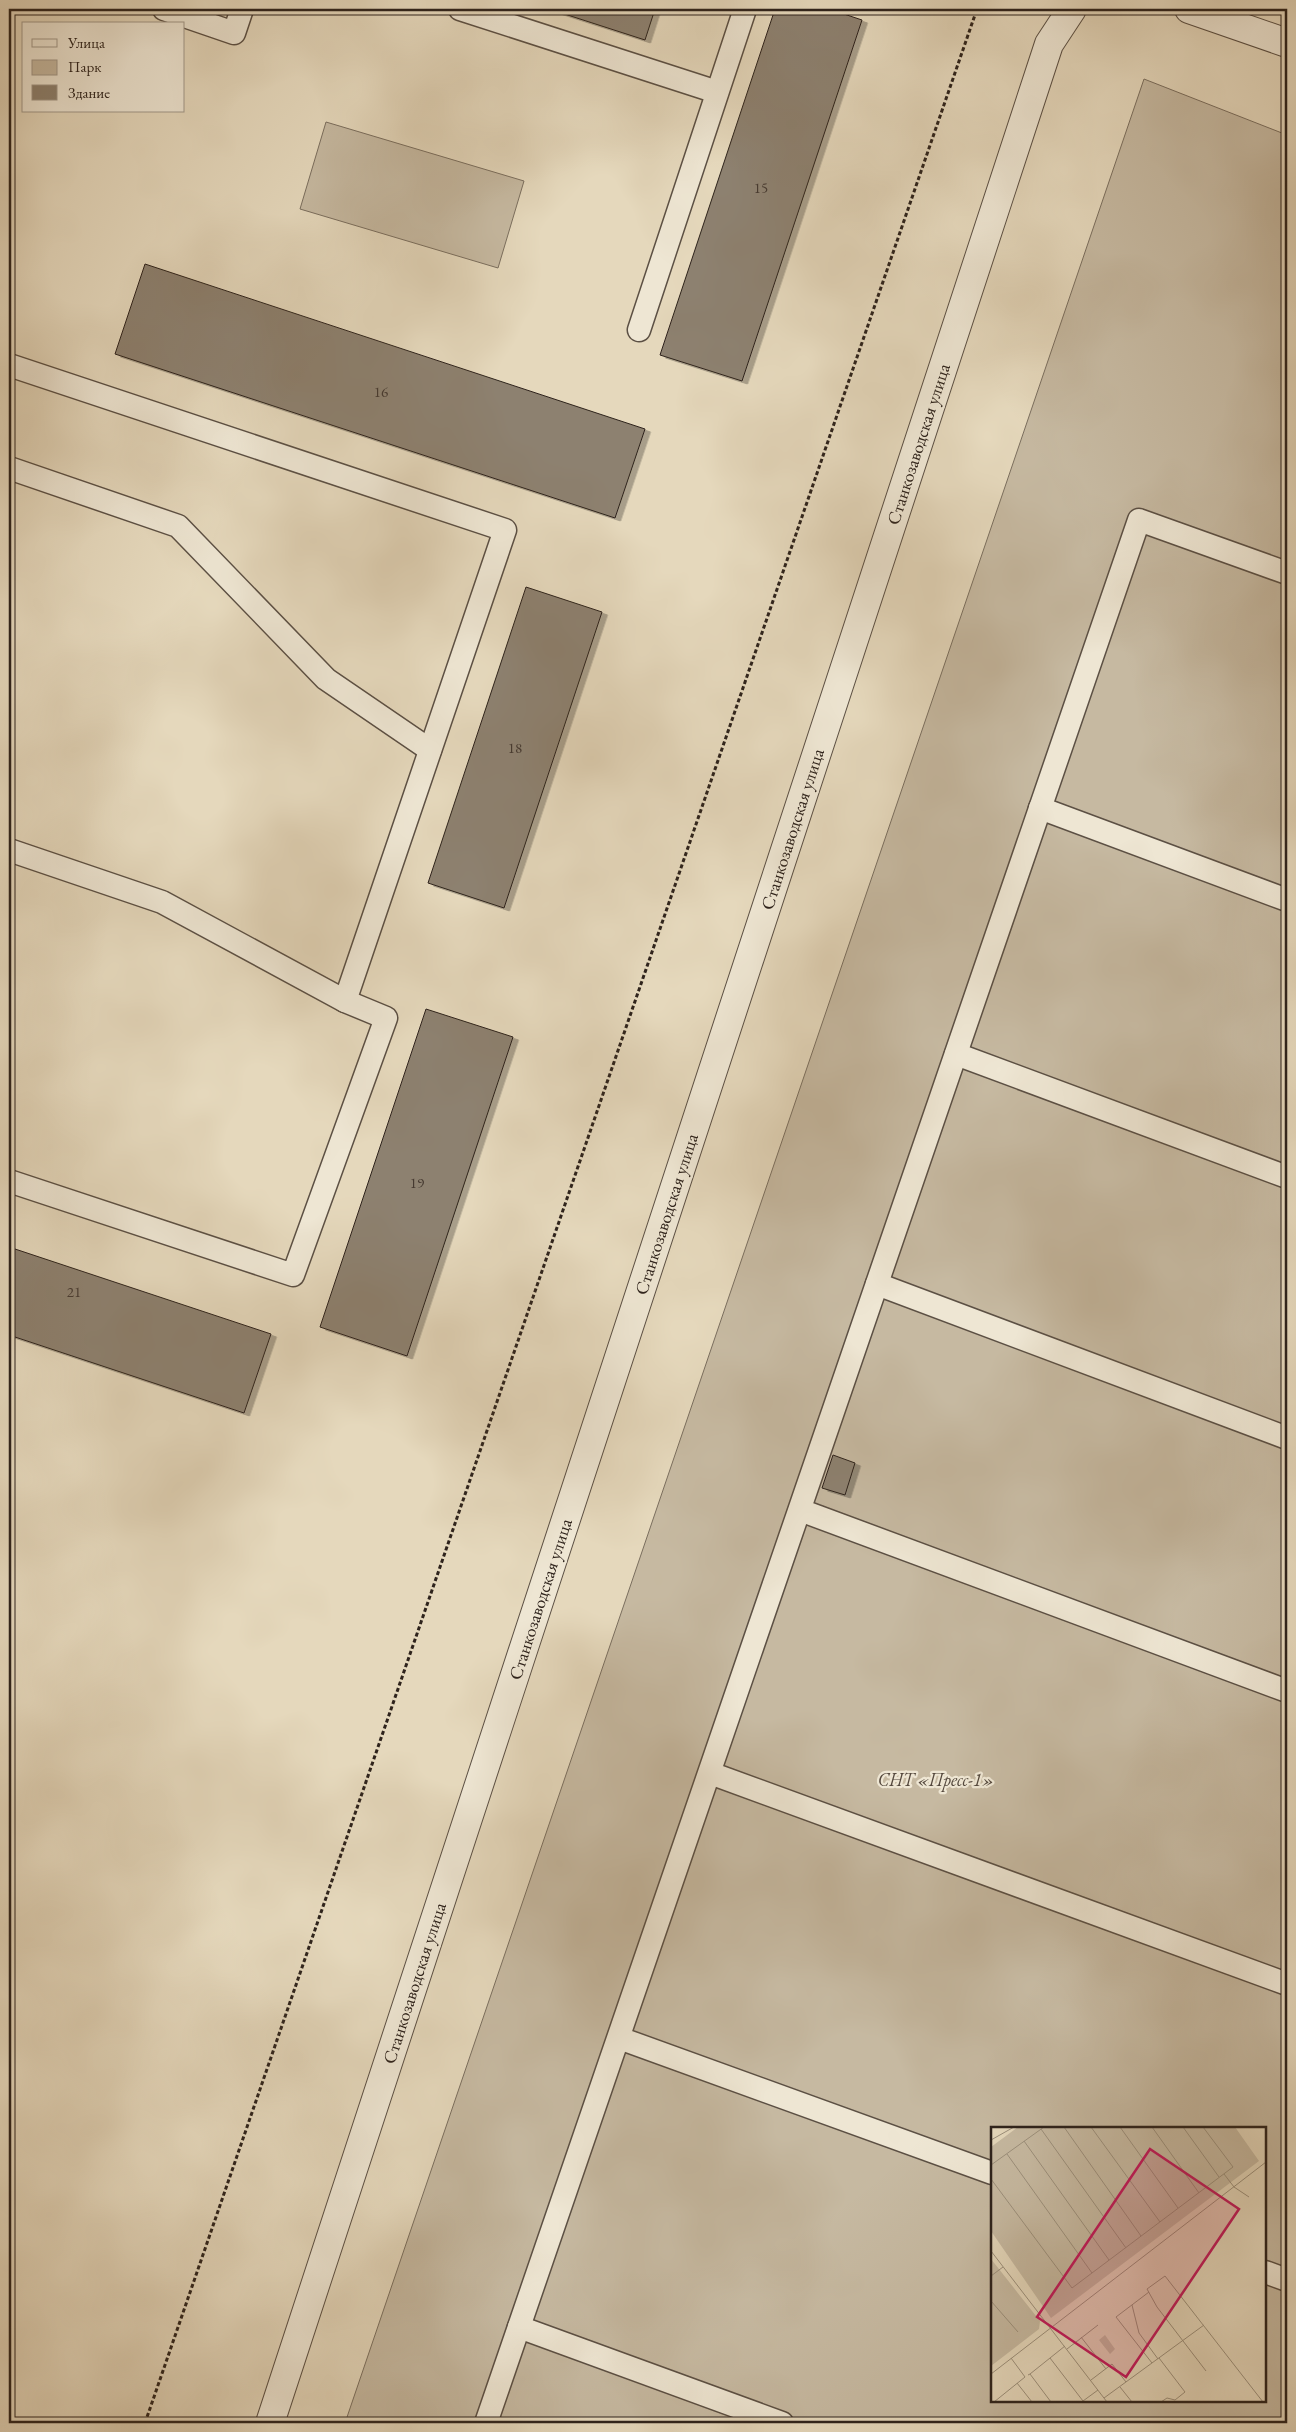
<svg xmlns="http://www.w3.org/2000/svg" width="1296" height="2432" font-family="'EB Garamond',serif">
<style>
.green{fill:#c6b9a1;stroke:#7a6e5e;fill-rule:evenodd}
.building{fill:#8d816f;stroke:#2e231c;filter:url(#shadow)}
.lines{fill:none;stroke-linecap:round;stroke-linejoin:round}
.service-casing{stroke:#5c5044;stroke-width:25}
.tertiary-casing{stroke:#5c5044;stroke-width:30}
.path{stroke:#2e231c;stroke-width:3;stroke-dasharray:4 2.5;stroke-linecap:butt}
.service{stroke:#eee6d3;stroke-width:22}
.tertiary{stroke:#eee6d3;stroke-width:28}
.labels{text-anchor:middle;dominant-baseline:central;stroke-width:4.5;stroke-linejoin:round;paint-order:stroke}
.number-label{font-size:15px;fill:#463a31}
.street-label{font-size:18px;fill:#2e231c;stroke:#eee6d3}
.park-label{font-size:18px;font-style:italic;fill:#54483d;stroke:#eee6d3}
.inset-road{fill:none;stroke:#9c907c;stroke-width:1}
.view{fill:#c2185b;fill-opacity:0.15;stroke:#c2185b;stroke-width:2.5}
.inset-edge{fill:none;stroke:#2e231c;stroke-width:2.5}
</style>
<defs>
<filter id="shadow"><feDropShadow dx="5.5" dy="3" stdDeviation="0" flood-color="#0004"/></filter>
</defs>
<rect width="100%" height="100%" fill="#e5d8bc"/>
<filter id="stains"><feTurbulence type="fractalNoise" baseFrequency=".004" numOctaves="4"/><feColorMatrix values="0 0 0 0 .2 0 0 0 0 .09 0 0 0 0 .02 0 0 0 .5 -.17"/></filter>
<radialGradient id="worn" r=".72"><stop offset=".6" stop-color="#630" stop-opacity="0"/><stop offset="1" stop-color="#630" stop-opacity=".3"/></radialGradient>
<!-- green -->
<g class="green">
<path d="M1144 79 1287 135V2423H345ZM992 2128H1265V2401H992Z"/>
<polygon points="326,122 524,181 498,268 300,209"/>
</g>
<!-- building -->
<g class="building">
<polygon points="549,9 655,9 645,40"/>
<polygon points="775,9 829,9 862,20 742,381 660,355"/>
<polygon points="145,264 645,429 615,518 115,354"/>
<polygon points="526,587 602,612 504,908 428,883"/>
<polygon points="426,1009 513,1037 407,1356 320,1327"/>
<polygon points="9,1247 271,1334 244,1413 9,1335"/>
<polygon points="833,1455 855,1463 845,1495 822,1488"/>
</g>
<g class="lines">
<defs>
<g id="service">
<polyline points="164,9 234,33 242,9"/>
<polyline points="460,9 717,92"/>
<polyline points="639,330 745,9"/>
<polyline points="9,365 505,530 345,1001"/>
<polyline points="9,468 178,526 326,679 430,750"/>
<polyline points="1040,808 1287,900"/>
<polyline points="9,850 162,902 345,1001 386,1018 293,1275 9,1181"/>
<polyline points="956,1054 1287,1177"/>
<polyline points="877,1284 1287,1438"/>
<polyline points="800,1510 1287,1691"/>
<polyline points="710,1773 1287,1984"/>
<polyline points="619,2038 992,2173"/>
<polyline points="1265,2272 1287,2280"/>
<polyline points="519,2327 782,2423"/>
<polyline points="486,2423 1139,520 1287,573"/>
</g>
<g id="tertiary">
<polyline points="1189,9 1287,43"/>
<polyline points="270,2423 1049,44 1072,9"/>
</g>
</defs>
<!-- service casing -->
<use href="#service" class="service-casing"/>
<!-- tertiary casing -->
<use href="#tertiary" class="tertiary-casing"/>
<!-- path -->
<polyline class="path" points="145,2423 977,9"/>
<!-- service -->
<use href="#service" class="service"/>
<!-- tertiary -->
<use href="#tertiary" class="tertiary"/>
</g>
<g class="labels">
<!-- number labels -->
<g class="number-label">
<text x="761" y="187">15</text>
<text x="381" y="391">16</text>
<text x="515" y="747">18</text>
<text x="417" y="1182">19</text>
<text x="74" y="1291">21</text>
</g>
<!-- street labels -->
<g class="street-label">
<text transform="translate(918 444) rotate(-72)">Станкозаводская улица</text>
<text transform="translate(792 829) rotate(-72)">Станкозаводская улица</text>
<text transform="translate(666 1214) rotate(-72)">Станкозаводская улица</text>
<text transform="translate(540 1599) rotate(-72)">Станкозаводская улица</text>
<text transform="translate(414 1983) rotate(-72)">Станкозаводская улица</text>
</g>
<!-- park labels -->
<g class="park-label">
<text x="936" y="1779">СНТ «Пресс-1»</text>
</g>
</g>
<!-- overview -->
<g transform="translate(991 2127)">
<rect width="275" height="275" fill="#e5d8bc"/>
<path d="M27 0H244L268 34 60 191 0 104V20ZM0 132 49 194 48 202 0 239ZM114 208 124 222 119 227 108 213Z" fill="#c6b9a1"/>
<path class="inset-road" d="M73 0 150 109M100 0 169 95M129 0 187 81M161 0 208 66M192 0 228 50M50 2 135 121M0 13 23 0M33 14 118 133M16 27 101 146M0 38 53 0M233 47 243 60 258 70M0 52 81 161 242 40 212 0M0 124 116 275M0 149 12 140M158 165 125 190 161 236M0 174 27 205M141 178 148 206 167 232M90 210 115 242M76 222 107 198M59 231 92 274M168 231 194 265 184 273 176 271 170 275M215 244 166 180 156 162 174 149 272 275M0 247 275 35M39 247 74 219M37 248 39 247 60 275M100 253 121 237 135 255M26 256 41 275M129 260 141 275M113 271 213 198M92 274 107 263M3 275 34 250 20 231"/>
<path class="view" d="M159 22 248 82 135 250 46 190Z"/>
<rect width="275" height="275" class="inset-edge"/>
</g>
<!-- margin -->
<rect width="1296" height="2432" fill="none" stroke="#e5d8bc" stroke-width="30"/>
<rect x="10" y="10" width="1276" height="2412" fill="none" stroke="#2e231c" stroke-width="2.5"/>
<rect x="15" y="15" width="1266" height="2402" fill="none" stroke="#2e231c"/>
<!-- legend -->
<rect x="22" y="22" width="162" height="90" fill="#eee6d3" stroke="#a1988a"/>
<rect x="32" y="39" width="25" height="8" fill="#eee6d3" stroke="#a1988a"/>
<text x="68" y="48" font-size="15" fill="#2e231c">Улица</text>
<rect x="32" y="60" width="25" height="15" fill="#c6b9a1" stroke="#a1988a"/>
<text x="68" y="72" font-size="15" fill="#2e231c">Парк</text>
<rect x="32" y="85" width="25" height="15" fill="#8d816f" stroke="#a1988a"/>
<text x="68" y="98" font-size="15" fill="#2e231c">Здание</text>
<rect width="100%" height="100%" filter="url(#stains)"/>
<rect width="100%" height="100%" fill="url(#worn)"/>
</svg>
